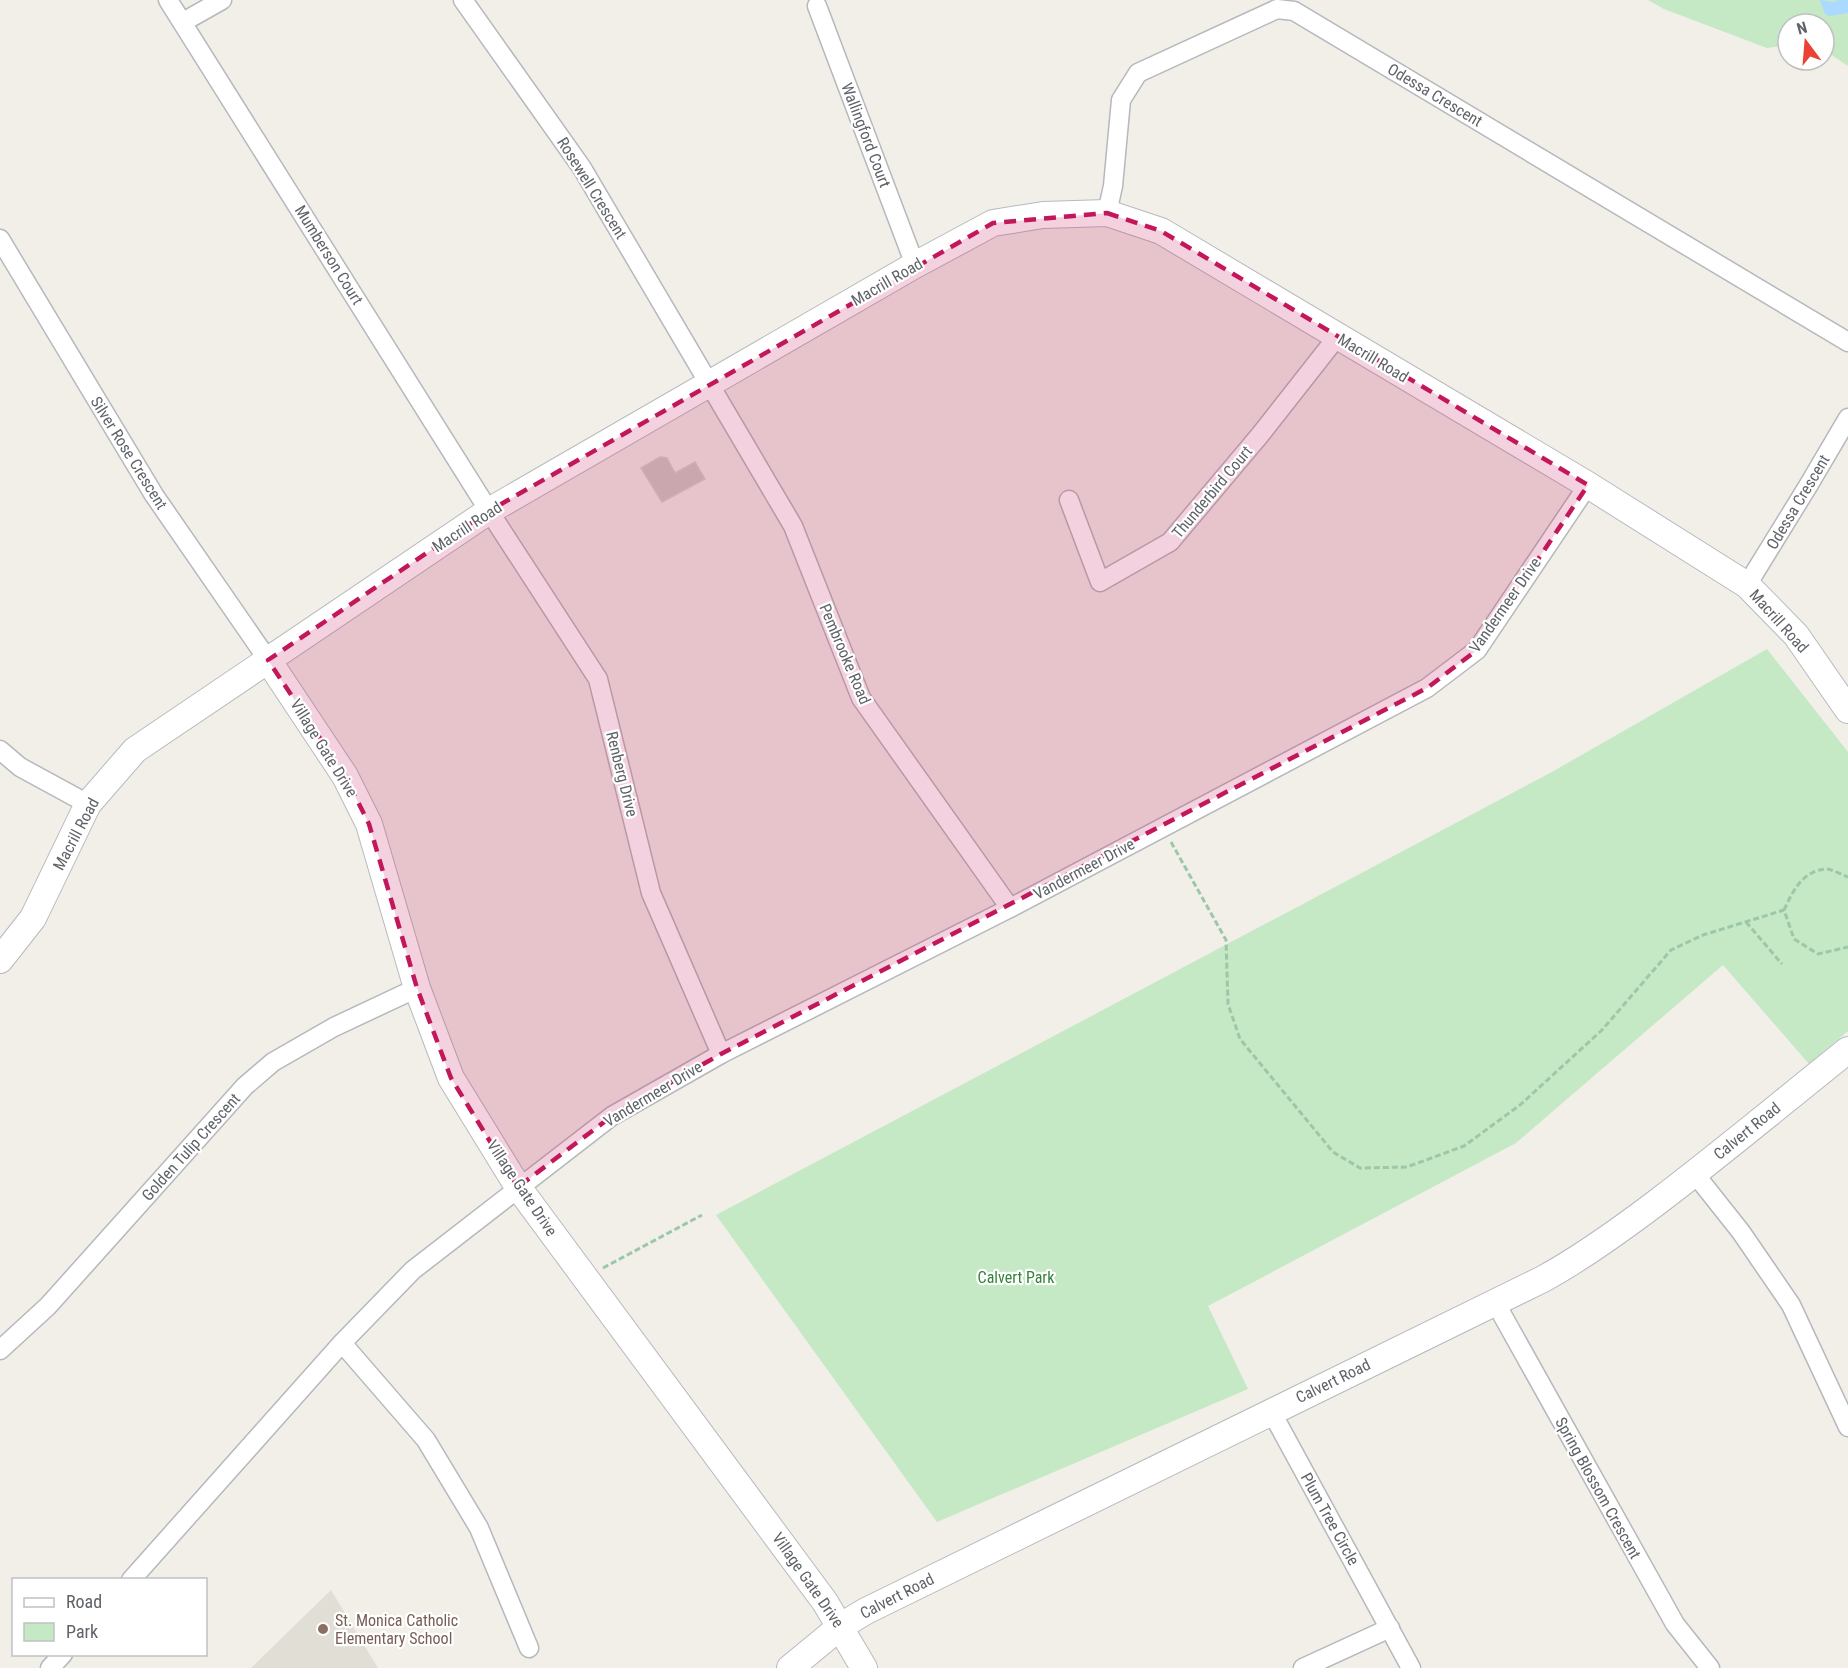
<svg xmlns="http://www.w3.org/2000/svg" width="1848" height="1668" font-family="'Roboto Condensed',sans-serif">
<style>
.education{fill:#e1ded6}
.green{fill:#c5e8c5}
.water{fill:#aadaff}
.building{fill:#cccac5;stroke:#d6d1c6;stroke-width:1.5}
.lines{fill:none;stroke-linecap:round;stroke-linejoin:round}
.street-casing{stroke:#b5b8bc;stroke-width:21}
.secondary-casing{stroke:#b6babf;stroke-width:28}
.path{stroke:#9cc7a9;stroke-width:3;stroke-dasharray:6 3;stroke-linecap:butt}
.street{stroke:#fff;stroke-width:18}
.secondary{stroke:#fff;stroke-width:26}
.marked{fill:#c2185b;fill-opacity:0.2;stroke:#c2185b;stroke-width:4.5;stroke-dasharray:12 8;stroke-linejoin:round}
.education-dot{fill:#8d6e63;stroke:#fff;stroke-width:2}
.labels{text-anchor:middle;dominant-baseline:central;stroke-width:4.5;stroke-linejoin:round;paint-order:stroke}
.street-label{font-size:16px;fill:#5f6368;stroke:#fff}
.park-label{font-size:16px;fill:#348238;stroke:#fff}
.education-label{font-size:16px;fill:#785e54;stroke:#fff;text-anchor:start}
</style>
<rect width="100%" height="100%" fill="#f1efe8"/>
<!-- education -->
<polygon class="education" points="331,1590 378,1668 251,1668"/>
<!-- green -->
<g class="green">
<polygon points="1648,0 1848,0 1848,66 1824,50 1824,24 1788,24 1788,45 1767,48 1664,9"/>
<polygon points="1767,649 1848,752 1848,1031 1809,1064 1723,965 1516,1143 1208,1306 1248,1389 937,1522 716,1215 1550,773"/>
</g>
<!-- water -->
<polygon class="water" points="1820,0 1834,2 1838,0 1848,0 1848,13 1829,16 1825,14"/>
<!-- building -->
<polygon class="building" points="660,457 667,458 675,473 695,462 705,479 662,502 641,468"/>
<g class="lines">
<defs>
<g id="street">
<polyline points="168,0 489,511 598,679 651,893 721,1054"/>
<polyline points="463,0 582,168 793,526 861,698 1010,908"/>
<polyline points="817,6 915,265"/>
<polyline points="183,22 222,0"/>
<polyline points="1107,213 1113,186 1121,100 1138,73 1277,9 1294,11 1848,342"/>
<polyline points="0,239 154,495 268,660"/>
<polyline points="1069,500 1100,582 1170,542 1260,435 1337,337"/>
<polyline points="1747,585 1808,486 1848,418"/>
<polyline points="0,750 20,767 88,804"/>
<polyline points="1695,1174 1741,1232 1791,1305 1848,1427"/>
<polyline points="1495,1302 1675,1624 1710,1668"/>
<polyline points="342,1343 426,1440 479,1528 529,1648"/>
<polyline points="0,1350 48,1306 245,1086 273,1062 334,1027 417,988"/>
<polyline points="1271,1411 1411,1668"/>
<polyline points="131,1580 342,1343 413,1270 612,1116 721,1054 1010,908 1427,688 1477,650 1588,485"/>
<polyline points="50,1668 63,1654"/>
<polyline points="1303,1668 1390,1628"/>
</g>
<g id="secondary">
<polyline points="268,660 345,776 369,824 417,988 451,1078 518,1187 825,1602 864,1668"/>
<polyline points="0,960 33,918 88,804 135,750 489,511 915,265 993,223 1043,215 1107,213 1161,231 1588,485 1747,585 1796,635 1848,710"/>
<path d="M790 1668 841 1626 866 1611 1543 1279C1583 1257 1619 1231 1656 1203 1721 1154 1784 1101 1848 1050"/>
</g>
</defs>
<!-- street casing -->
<use href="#street" class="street-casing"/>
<!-- secondary casing -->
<use href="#secondary" class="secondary-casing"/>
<!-- path -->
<g class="path">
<polyline points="1171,842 1226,940 1228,1004 1240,1039 1333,1152 1360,1168 1407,1167 1464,1146 1520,1105 1602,1030 1671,950 1703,935 1784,910 1794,939 1818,954 1848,947"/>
<path d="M1784 910C1793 891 1802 871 1826 869 1832 869 1842 875 1848 877"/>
<polyline points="1746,922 1782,964"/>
<polyline points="603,1268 702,1215"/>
</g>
<!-- street -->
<use href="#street" class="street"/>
<!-- secondary -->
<use href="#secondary" class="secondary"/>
</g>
<!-- marked area -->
<path class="marked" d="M1107 213 1161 231 1588 485 1477 650 1427 688 721 1054 612 1116 518 1187 451 1078 417 988 369 824 345 776 268 660 489 511 993 223Z"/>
<!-- markers -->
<circle class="education-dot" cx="323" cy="1629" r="6"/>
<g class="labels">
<!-- street labels -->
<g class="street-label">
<text transform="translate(1435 95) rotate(31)">Odessa Crescent</text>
<text transform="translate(866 135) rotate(69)">Wallingford Court</text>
<text transform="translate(592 188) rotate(58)">Rosewell Crescent</text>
<text transform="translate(329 255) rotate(58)">Mumberson Court</text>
<text transform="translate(887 282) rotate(-30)">Macrill Road</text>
<text transform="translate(1373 358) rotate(31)">Macrill Road</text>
<text transform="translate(129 453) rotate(58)">Silver Rose Crescent</text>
<text transform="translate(1212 492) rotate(-50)">Thunderbird Court</text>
<text transform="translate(1798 502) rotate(-59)">Odessa Crescent</text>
<text transform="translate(467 527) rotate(-33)">Macrill Road</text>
<text transform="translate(1505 605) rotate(-55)">Vandermeer Drive</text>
<text transform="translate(1779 621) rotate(48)">Macrill Road</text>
<text transform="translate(845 654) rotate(67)">Pembrooke Road</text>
<text transform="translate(324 748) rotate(58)">Village Gate Drive</text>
<text transform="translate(622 774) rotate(76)">Renberg Drive</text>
<text transform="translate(76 834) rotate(-62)">Macrill Road</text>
<text transform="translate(1084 869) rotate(-28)">Vandermeer Drive</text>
<text transform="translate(653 1094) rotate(-31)">Vandermeer Drive</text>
<text transform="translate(1747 1131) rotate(-39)">Calvert Road</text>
<text transform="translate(191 1147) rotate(-48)">Golden Tulip Crescent</text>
<text transform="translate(522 1188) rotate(56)">Village Gate Drive</text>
<text transform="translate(1333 1381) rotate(-26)">Calvert Road</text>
<text transform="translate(1598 1488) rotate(61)">Spring Blossom Crescent</text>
<text transform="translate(1330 1519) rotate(61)">Plum Tree Circle</text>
<text transform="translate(808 1580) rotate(55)">Village Gate Drive</text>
<text transform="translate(897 1596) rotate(-27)">Calvert Road</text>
</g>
<!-- park labels -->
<g class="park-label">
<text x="1016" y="1277">Calvert Park</text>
</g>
<!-- education labels -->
<g class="education-label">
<text x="335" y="1620">St. Monica Catholic<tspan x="335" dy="18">Elementary School</tspan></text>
</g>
</g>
<!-- legend -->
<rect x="12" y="1578" width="195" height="78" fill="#ffffff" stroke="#bfc1c3" stroke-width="1.5"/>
<rect x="24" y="1598" width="30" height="9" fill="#ffffff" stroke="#bfc1c3" stroke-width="1.5"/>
<text x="66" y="1608" font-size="18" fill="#5f6368">Road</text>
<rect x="24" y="1623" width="30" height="18" fill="#c5e8c5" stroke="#bfc1c3" stroke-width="1.5"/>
<text x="66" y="1638" font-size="18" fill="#5f6368">Park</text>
<!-- north arrow -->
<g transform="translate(1806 42) rotate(344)"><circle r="28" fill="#ffffff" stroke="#bfc1c3" stroke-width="1.5"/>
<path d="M0-4.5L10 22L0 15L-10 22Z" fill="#ea4335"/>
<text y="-9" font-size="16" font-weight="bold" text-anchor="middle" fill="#5f6368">N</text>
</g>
</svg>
